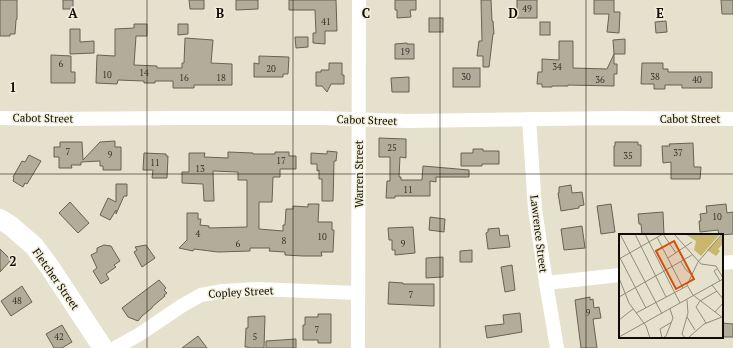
<svg xmlns="http://www.w3.org/2000/svg" width="733" height="348" font-family="'PT Serif',serif">
<style>
.building{fill:#b2ad9a;stroke:#676351}
.lines{fill:none;stroke-linecap:round;stroke-linejoin:round}
.street{stroke:#fff;stroke-width:14}
.secondary{stroke:#fff;stroke-width:20}
.grid{fill:none;stroke:#0e0c06;stroke-width:1;stroke-opacity:0.55}
.labels{text-anchor:middle;dominant-baseline:central;stroke-width:3;stroke-linejoin:round;paint-order:stroke}
.number-label{font-size:9px;fill:#37342b}
.street-label{font-size:11px;fill:#0e0c06;stroke:#f3eeda}
.inset-road{fill:none;stroke:#908c7d;stroke-width:1}
.view{fill:#d2510b;fill-opacity:0.15;stroke:#d2510b;stroke-width:2}
.inset-edge{fill:none;stroke:#0e0c06;stroke-width:2}
.grid-label{font-size:13px;text-anchor:middle;font-weight:bold;fill:#0e0c06;stroke:#f3eeda;stroke-width:3;stroke-linejoin:round;paint-order:stroke}
</style>
<rect width="100%" height="100%" fill="#e6e1cd"/>
<!-- building -->
<g class="building">
<polygon points="0,0 17,0 17,19 16,20 15,34 10,34 10,36 0,36"/>
<rect x="63" y="0" width="10" height="9"/>
<polygon points="189,0 204,0 204,9 190,9"/>
<polygon points="236,0 258,0 258,9 236,10"/>
<polygon points="289,0 336,0 337,31 325,31 325,44 313,43 313,33 316,33 315,10 289,10"/>
<polygon points="395,0 416,0 416,10 410,10 411,17 397,18 397,10 395,10"/>
<polygon points="481,0 491,0 492,21 493,21 494,34 493,34 489,67 483,67 483,56 477,56 479,41 482,41"/>
<rect x="517" y="0" width="20" height="18"/>
<polygon points="594,0 614,0 614,12 620,12 619,33 607,32 609,14 594,14"/>
<polygon points="721,0 733,0 733,14 722,14"/>
<rect x="429" y="18" width="14" height="14"/>
<polygon points="666,21 667,32 656,33 655,22"/>
<rect x="540" y="22" width="10" height="13"/>
<polygon points="134,24 147,24 147,36 136,36 134,65 157,66 157,68 182,68 182,63 184,63 185,38 213,40 211,63 232,64 232,85 194,85 194,88 173,88 173,81 155,81 155,83 144,83 144,81 118,80 117,84 96,83 97,55 115,56 115,29 134,28"/>
<polygon points="178,24 188,24 188,34 178,35"/>
<polygon points="70,29 80,29 80,42 94,41 94,53 70,54"/>
<polygon points="295,37 308,37 308,47 296,48"/>
<polygon points="625,39 625,54 614,54 614,64 617,64 617,74 614,74 614,86 568,85 568,86 552,86 552,87 542,87 542,84 537,84 538,72 542,72 542,59 559,60 559,41 573,41 573,68 607,69 614,54 613,40"/>
<polygon points="407,43 407,44 414,44 414,59 395,59 395,44"/>
<polygon points="51,55 71,56 71,72 75,72 75,83 51,83"/>
<polygon points="259,56 289,57 288,74 283,74 283,77 254,77 254,63 259,64"/>
<polygon points="329,63 342,63 342,75 344,75 344,84 331,84 327,92 322,86 316,86 316,72 321,72 321,70 329,70"/>
<polygon points="642,63 663,63 663,69 668,69 668,72 712,72 712,88 682,88 682,85 665,85 665,89 654,89 654,84 641,84"/>
<rect x="453" y="68" width="27" height="19"/>
<polygon points="409,77 409,92 392,92 391,78"/>
<polygon points="379,138 406,139 406,158 400,157 399,177 401,177 401,180 422,180 423,166 469,170 469,177 436,177 436,182 430,181 430,196 395,196 395,198 386,198 387,181 390,181 390,157 379,157"/>
<polygon points="115,141 115,147 121,147 121,170 103,170 103,166 100,166 100,161 81,162 81,165 71,165 72,168 59,168 59,157 54,157 54,147 60,147 60,142 82,142 83,160 100,142"/>
<polygon points="615,142 638,142 638,145 641,145 641,166 614,166 614,146 615,146"/>
<polygon points="693,143 694,167 701,167 700,179 671,179 671,162 663,163 662,146 670,146 669,144"/>
<polygon points="473,149 483,149 483,151 499,151 499,164 482,164 482,166 461,166 461,153 473,153"/>
<polygon points="327,151 337,152 336,161 334,161 333,201 322,201 322,179 319,179 319,170 317,171 317,164 311,164 311,153 327,154"/>
<polygon points="228,152 253,153 253,154 275,154 275,152 289,152 289,156 296,156 296,169 280,169 280,177 273,177 272,202 259,202 259,229 283,231 283,225 285,225 286,209 293,209 293,206 308,207 308,204 319,204 318,222 332,222 332,230 334,230 333,252 321,252 322,256 303,256 285,255 285,252 269,251 270,248 250,248 250,251 218,252 194,249 193,251 179,248 187,240 187,213 198,213 198,219 201,219 200,225 209,226 209,228 247,227 247,180 238,180 238,172 213,171 214,201 204,201 203,184 182,183 182,172 189,172 189,153 205,153 204,157 228,158"/>
<polygon points="144,153 166,154 166,156 168,156 167,178 152,178 153,170 143,170"/>
<polygon points="29,155 41,161 27,184 25,183 23,187 13,181 14,178 13,177 22,161 25,162"/>
<polygon points="116,184 127,184 127,196 124,196 116,214 116,210 110,220 100,215 108,198 116,202"/>
<polygon points="571,185 572,193 582,192 584,205 579,206 579,208 561,211 558,193 559,193 559,187"/>
<polygon points="70,202 89,223 78,233 59,213"/>
<polygon points="611,204 615,232 601,234 597,206"/>
<polygon points="726,204 727,213 733,212 733,234 719,235 718,230 700,232 699,221 701,221 700,214 707,213 706,206"/>
<polygon points="663,212 664,235 642,235 641,224 639,224 638,214"/>
<polygon points="430,217 445,219 444,232 429,230"/>
<polygon points="582,226 585,248 564,250 561,229"/>
<polygon points="413,227 415,253 395,255 395,250 392,250 392,240 389,240 388,228"/>
<polygon points="499,228 500,236 508,235 510,247 488,249 486,233 488,232 488,229"/>
<polygon points="104,245 111,246 120,261 114,265 116,267 106,274 109,279 101,284 93,271 97,268 91,255 97,252 97,248"/>
<polygon points="146,245 155,258 142,267 134,252 137,250 135,247"/>
<polygon points="0,249 11,260 0,272"/>
<polygon points="472,250 472,262 460,262 460,251"/>
<polygon points="443,257 443,277 426,278 426,258"/>
<polygon points="512,265 515,290 505,292 501,267"/>
<polygon points="159,280 166,288 164,290 167,293 164,295 165,296 152,307 152,308 142,316 138,321 128,317 122,308"/>
<polygon points="389,282 403,283 403,284 434,284 434,306 388,304"/>
<polygon points="22,286 32,302 11,316 1,301"/>
<polygon points="590,297 590,300 593,299 594,308 599,307 601,318 593,319 597,348 581,348 575,300"/>
<polygon points="520,313 522,332 487,338 485,326 504,324 503,315"/>
<polygon points="318,314 331,314 331,343 318,343 318,340 303,340 303,325 305,325 305,317 318,317"/>
<polygon points="265,316 264,348 248,348 248,347 245,347 246,328 248,328 248,317"/>
<polygon points="722,323 733,324 733,337 722,337"/>
<polygon points="62,325 72,342 62,348 54,348 46,334"/>
<polygon points="198,336 207,348 182,348"/>
<polygon points="296,339 296,348 266,348 266,341"/>
</g>
<g class="lines">
<!-- street -->
<g class="street">
<polyline points="0,118 51,119 178,118 322,118 407,121 617,118 733,119"/>
<polyline points="529,119 535,209 546,283 557,348"/>
<polyline points="722,263 733,262"/>
<polyline points="546,283 620,275"/>
<polyline points="115,348 140,334 183,305 201,295 223,291 256,289 358,293"/>
<polyline points="358,348 359,0"/>
</g>
<!-- secondary -->
<polyline class="secondary" points="0,219 11,226 34,246 49,266 103,348"/>
</g>
<!-- grid -->
<path class="grid" d="M147 0V348M293 0V348M440 0V348M586 0V348M0 174H733"/>
<g class="labels">
<!-- number labels -->
<g class="number-label">
<text x="527" y="9">49</text>
<text x="326" y="22">41</text>
<text x="405" y="52">19</text>
<text x="61" y="64">6</text>
<text x="557" y="67">34</text>
<text x="271" y="69">20</text>
<text x="144" y="73">14</text>
<text x="107" y="75">10</text>
<text x="466" y="77">30</text>
<text x="655" y="77">38</text>
<text x="184" y="78">16</text>
<text x="221" y="78">18</text>
<text x="600" y="80">36</text>
<text x="697" y="80">40</text>
<text x="392" y="148">25</text>
<text x="68" y="152">7</text>
<text x="678" y="153">37</text>
<text x="110" y="155">9</text>
<text x="628" y="156">35</text>
<text x="281" y="161">17</text>
<text x="155" y="163">11</text>
<text x="200" y="169">13</text>
<text x="408" y="190">11</text>
<text x="717" y="217">10</text>
<text x="198" y="234">4</text>
<text x="322" y="237">10</text>
<text x="284" y="241">8</text>
<text x="238" y="244">6</text>
<text x="403" y="244">9</text>
<text x="411" y="295">7</text>
<text x="17" y="301">48</text>
<text x="588" y="313">9</text>
<text x="317" y="330">7</text>
<text x="59" y="337">42</text>
<text x="255" y="337">5</text>
</g>
<!-- street labels -->
<g class="street-label">
<text transform="translate(43 118) rotate(1)">Cabot Street</text>
<text x="690" y="119">Cabot Street</text>
<text transform="translate(367 120) rotate(2)">Cabot Street</text>
<text transform="translate(359 174) rotate(-90)">Warren Street</text>
<text transform="translate(539 234) rotate(83)">Lawrence Street</text>
<text transform="translate(56 279) rotate(55)">Fletcher Street</text>
<text transform="translate(241 292) rotate(-3)">Copley Street</text>
</g>
</g>
<!-- overview -->
<g transform="translate(619 234)">
<rect width="104" height="104" fill="#e6e1cd"/>
<path d="M66 0H101L82 22 75 16 77 7ZM104 0V10L99 15 101 17 97 22 88 16Z" fill="#c9b76e"/>
<path class="inset-road" d="M1 0 43 80M16 0 47 63M26 0 61 69M44 0 57 19M55 0 82 30 97 32 104 44M103 0 79 28 68 51 74 61 104 84M38 3 64 54M0 22 27 74M49 24 73 8M0 25 44 0M62 28 67 36 72 40M98 35 95 37 101 47M0 44 10 69 27 92 31 104M93 51 104 65M0 63 73 21M96 78 104 69M17 79 68 52M68 83 76 96M0 86 14 75M87 89 77 73 81 67 98 57M0 103 104 45M43 104 41 95 53 88M44 104 47 102 54 84 51 75M66 104 63 100 69 79 68 66M69 104 85 90 103 83"/>
<path class="view" d="M55 7 75 45 57 55 37 17Z"/>
<rect width="104" height="104" class="inset-edge"/>
</g>
<g class="grid-label">
<text x="73" y="18">A</text>
<text x="220" y="18">B</text>
<text x="366" y="18">C</text>
<text x="513" y="18">D</text>
<text x="660" y="18">E</text>
<text x="13" y="92">1</text>
<text x="13" y="266">2</text>
</g>
</svg>
